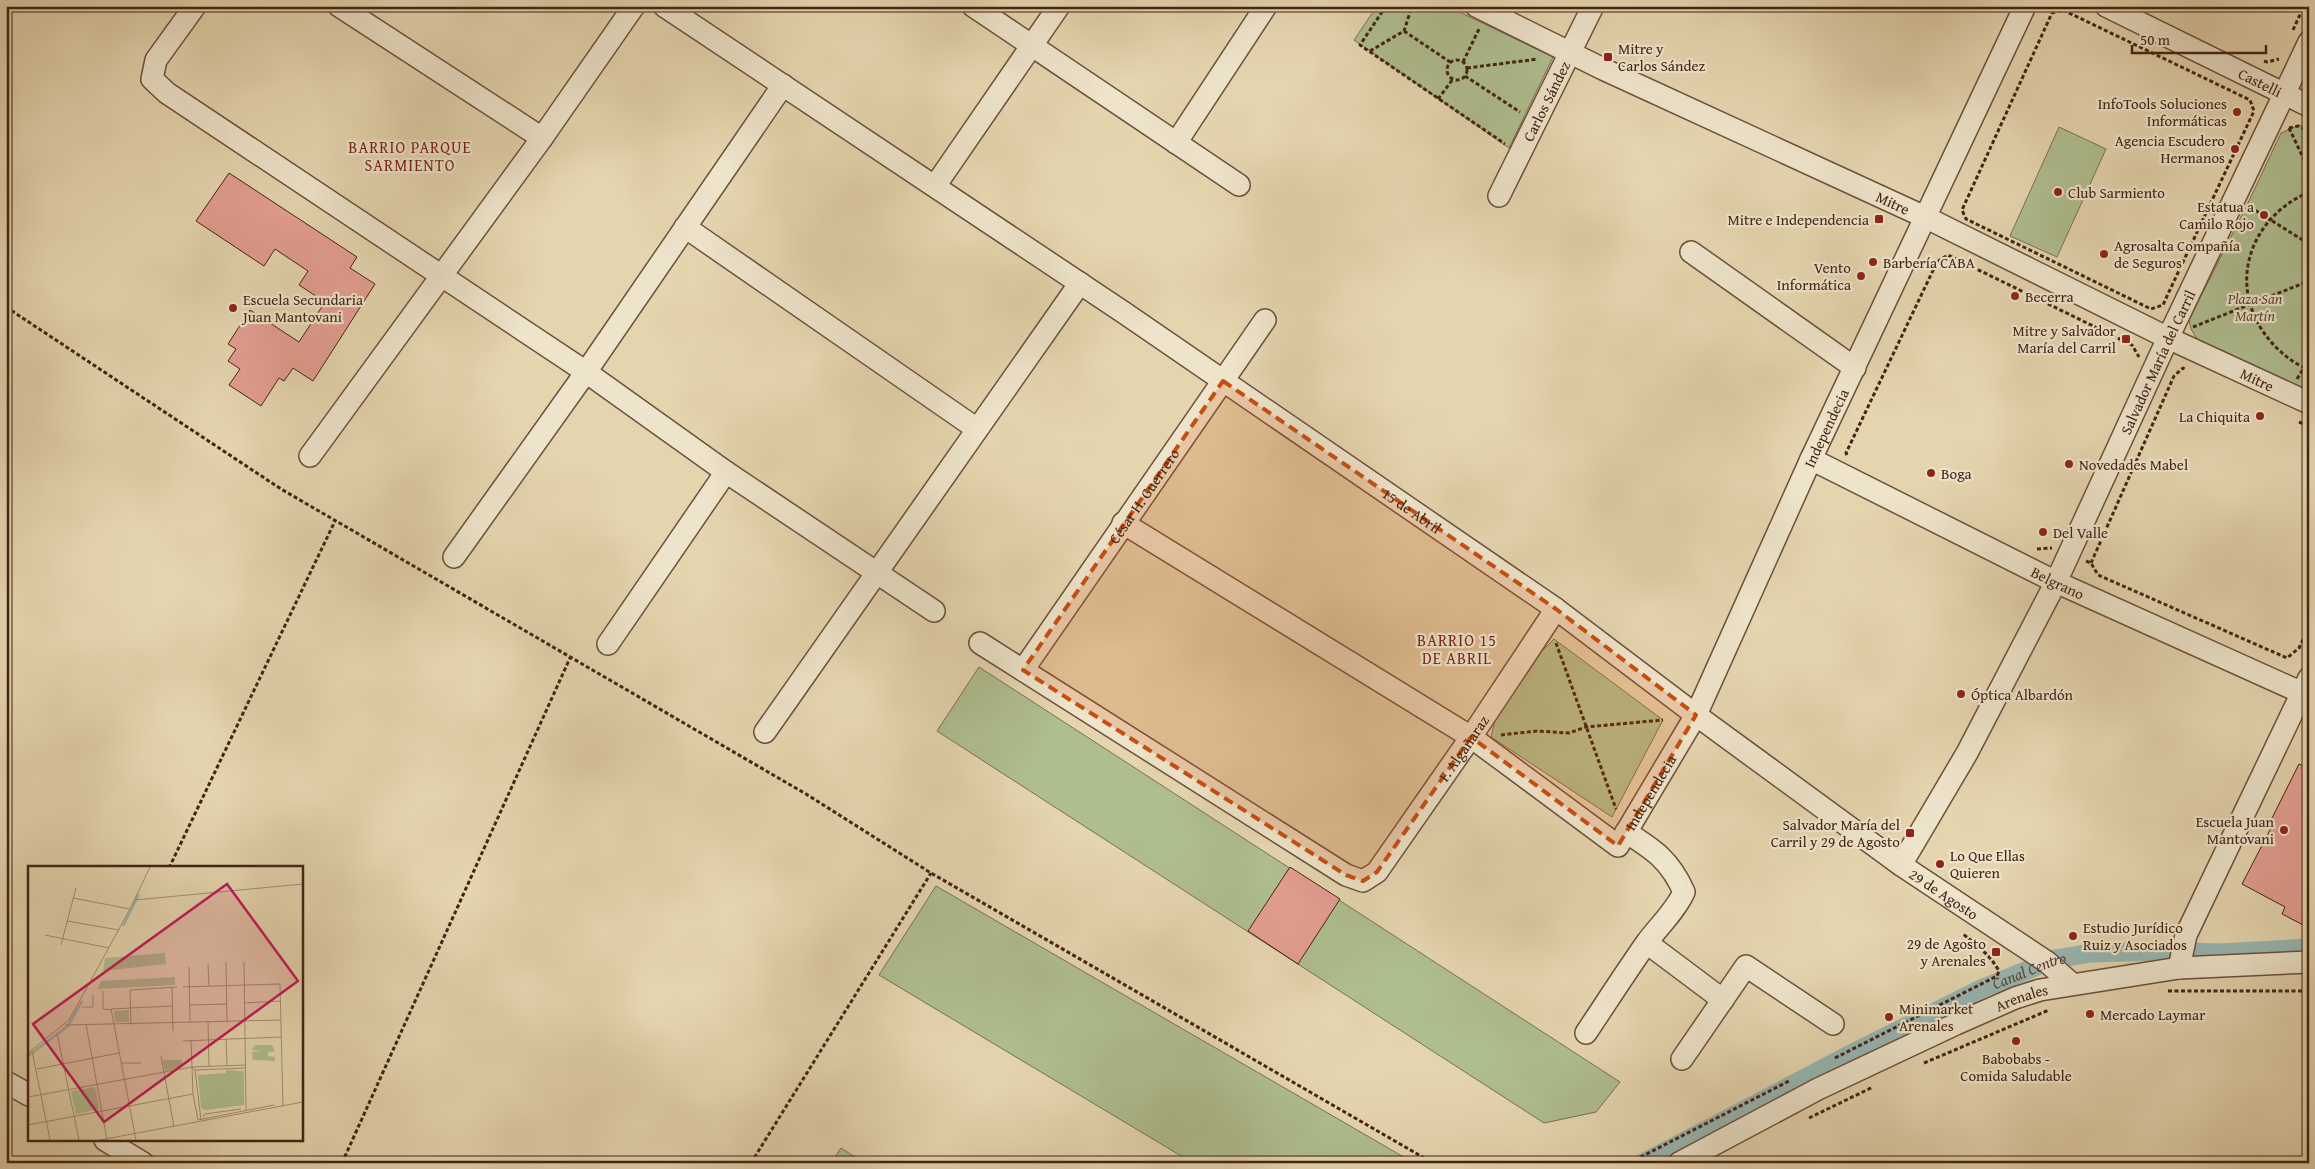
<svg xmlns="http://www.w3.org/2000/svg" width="2315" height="1169" font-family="'Gentium Book Plus',serif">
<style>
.green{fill:#afbe8f;stroke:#787052}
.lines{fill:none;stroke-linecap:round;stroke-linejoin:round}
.canal{stroke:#98b7b3;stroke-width:19}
.building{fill:#e39e91;stroke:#422315}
.street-casing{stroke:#6b503c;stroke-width:24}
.path{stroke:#422315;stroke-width:3;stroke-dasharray:4 2.5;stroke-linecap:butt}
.street{stroke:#eee4cb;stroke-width:21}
.marked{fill:#c74e0e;fill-opacity:0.2;stroke:#c74e0e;stroke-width:4;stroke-dasharray:10 6;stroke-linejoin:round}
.poi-dot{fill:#8f2418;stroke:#eee4cb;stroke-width:2}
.labels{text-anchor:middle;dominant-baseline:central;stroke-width:4.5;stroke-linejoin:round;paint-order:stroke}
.poi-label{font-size:15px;fill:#422315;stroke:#eee4cb;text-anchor:start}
.street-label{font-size:15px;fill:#422315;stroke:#eee4cb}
.park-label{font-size:15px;font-style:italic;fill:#5d4a34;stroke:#eee4cb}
.neighbourhood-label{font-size:16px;letter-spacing:1px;fill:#7a1f14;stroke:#eee4cb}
.water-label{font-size:16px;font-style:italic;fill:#58483c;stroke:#eee4cb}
.inset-river{fill:none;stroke:#98b7b3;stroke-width:2.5}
.inset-road{fill:none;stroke:#a48e71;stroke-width:1}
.view{fill:#c2185b;fill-opacity:0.15;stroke:#c2185b;stroke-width:2.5}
.inset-edge{fill:none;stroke:#422315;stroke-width:2.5}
</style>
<rect width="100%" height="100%" fill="#e5d5af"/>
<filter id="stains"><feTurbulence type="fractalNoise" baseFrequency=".004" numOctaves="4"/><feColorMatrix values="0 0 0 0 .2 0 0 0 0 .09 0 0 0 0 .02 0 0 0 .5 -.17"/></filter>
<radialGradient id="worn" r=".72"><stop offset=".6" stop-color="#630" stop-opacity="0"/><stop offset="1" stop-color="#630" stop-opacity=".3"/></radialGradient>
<!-- green -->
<g class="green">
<polygon points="1377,6 1447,6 1553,57 1509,148 1354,40"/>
<polygon points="2299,125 2309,129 2309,392 2197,339 2191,329 2189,320 2247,205 2281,133"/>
<polygon points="2059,127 2106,149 2057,257 2010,236"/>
<polygon points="1554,639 1663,720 1612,817 1491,737 1497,711 1538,655"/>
<polygon points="979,667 1620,1082 1596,1112 1544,1123 937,731"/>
<polygon points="936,886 1414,1163 1193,1163 879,975"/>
<polygon points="841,1148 864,1163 831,1163"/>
</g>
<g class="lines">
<!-- canal -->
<path class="canal" id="s1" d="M1643 1163 1851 1054 1983 988 2055 959 2091 953 2161 951 2220 953 2309 948"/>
</g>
<!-- building -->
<g class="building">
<polygon points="229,173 357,257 350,268 375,284 313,381 293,368 284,381 279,378 261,406 229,385 240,369 228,361 236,349 228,344 250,310 299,342 325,302 299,285 308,271 275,249 264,266 196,221"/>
<polygon points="2299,764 2309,769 2309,928 2282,914 2285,907 2242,884 2271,828 2268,826"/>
<polygon points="1290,867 1340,899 1298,964 1248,931"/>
</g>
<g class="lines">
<defs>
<g id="street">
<polyline points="195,6 156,60 152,79 167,93 586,372 726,472 934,611"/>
<polyline points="339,6 542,138"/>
<path id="s2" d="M664 6 1123 312 1556 609 1696 715 1901 865 2047 962 2072 984"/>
<polyline points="973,6 1239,185"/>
<path id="s3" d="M1476 6 1603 69 1927 218 2168 338 2309 403"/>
<path id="s4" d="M2106 6 2309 106"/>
<polyline points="1176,143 1266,6"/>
<polyline points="935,186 1059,6"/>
<path id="s5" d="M1499 196 1593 6"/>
<polyline points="685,227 977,429"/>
<polyline points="1691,252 1855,368"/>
<polyline points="310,456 542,138 634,6"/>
<path id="s6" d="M1811 459 2056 582 2309 696"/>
<path id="s7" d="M1123 523 1471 737 1618 846 1696 715 1811 459 2025 6"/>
<polyline points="454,557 586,372 783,85"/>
<path id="s8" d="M980 643 1346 875 1363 881 1377 872 1471 737 1556 609"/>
<polyline points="608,644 726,472"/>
<path id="s9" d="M1023 670 1265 320"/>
<polyline points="765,732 1080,283"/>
<path id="s10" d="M1901 865 1967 753 2056 582 2168 338 2309 42"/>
<polyline points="1647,943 1723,1000"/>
<polyline points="2179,968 2186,935 2309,678"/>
<path d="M1586 1033C1606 1003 1626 972 1647 942 1659 926 1676 910 1684 892 1670 860 1654 850 1626 832"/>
<polyline points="1682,1059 1746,966 1833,1024"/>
<polyline points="6,1082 29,1095"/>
<polyline points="105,1140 143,1163"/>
<path id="s11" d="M1679 1163 1818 1089 1956 1024 2015 998 2040 990 2179 968 2309 962"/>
</g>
</defs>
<!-- street casing -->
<use href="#street" class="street-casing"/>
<!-- path -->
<g class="path">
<polyline points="1386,6 1360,45 1505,144"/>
<polyline points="1447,6 1458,11"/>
<polygon points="2063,10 2250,100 2254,111 2167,296 2163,305 2151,309 1966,219 1962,210 2052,13"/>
<polyline points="2293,30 2304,6"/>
<polyline points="1404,31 1450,62"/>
<polyline points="1370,51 1404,31 1412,6"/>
<circle cx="1457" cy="70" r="10"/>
<polyline points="2264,61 2267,62 2279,59"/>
<polyline points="1463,62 1479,29"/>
<polyline points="1467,68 1538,59"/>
<polyline points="1465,76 1520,112"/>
<polyline points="1438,99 1453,79"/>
<polyline points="2289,128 2298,126 2309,131"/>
<polyline points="2289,128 2309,170"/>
<path d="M2309 192C2247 219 2225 290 2272 343 2281 353 2295 365 2309 369"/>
<polyline points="2250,207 2309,244"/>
<polyline points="6,307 281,489 806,794 931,873 1433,1163"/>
<polyline points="2193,327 2309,281"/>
<polyline points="2297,379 2309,359"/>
<polyline points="2299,422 2309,426"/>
<polyline points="1847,455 1846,453 1937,262 1948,255 2132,345 2139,357"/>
<polyline points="2037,549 2052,548"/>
<polyline points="2086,561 2091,563 2098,575 2287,658 2299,648 2309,627"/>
<polyline points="2091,563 2174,376 2183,368 2186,370"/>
<polyline points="1556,643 1616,809"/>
<polyline points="1501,735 1537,731 1569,733 1586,727 1663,720"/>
<polyline points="169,868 335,521"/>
<polyline points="2168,991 2309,991"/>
<path d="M1835 1058 1997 976 1999 971C1990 955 1977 945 1963 934"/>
<polyline points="1924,1063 2049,1010"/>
<polyline points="1809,1118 1873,1087"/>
<polyline points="342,1163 570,658"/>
<polyline points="751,1163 931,873"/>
<polyline points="1629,1163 1789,1081"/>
</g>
<!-- street -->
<use href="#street" class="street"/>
</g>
<!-- marked area -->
<path class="marked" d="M1223 381 1556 609 1696 715 1618 846 1471 737 1377 872 1363 881 1346 875 1023 670Z"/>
<!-- markers -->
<g class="poi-dot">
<rect x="1603" y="52" width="10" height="10" rx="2.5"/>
<circle cx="2237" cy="112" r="5"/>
<circle cx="2235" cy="149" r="5"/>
<circle cx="2058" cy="192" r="5"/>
<circle cx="2264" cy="215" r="5"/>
<rect x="1874" y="214" width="10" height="10" rx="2.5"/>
<circle cx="2104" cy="254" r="5"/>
<circle cx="1873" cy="262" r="5"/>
<circle cx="1861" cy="276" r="5"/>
<circle cx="2015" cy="296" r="5"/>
<circle cx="233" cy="308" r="5"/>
<rect x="2121" y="334" width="10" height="10" rx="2.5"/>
<circle cx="2260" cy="416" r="5"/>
<circle cx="2069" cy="464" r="5"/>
<circle cx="1931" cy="473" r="5"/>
<circle cx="2043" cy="532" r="5"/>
<circle cx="1961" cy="694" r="5"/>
<circle cx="2284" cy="830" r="5"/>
<rect x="1905" y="828" width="10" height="10" rx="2.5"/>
<circle cx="1940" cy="864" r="5"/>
<circle cx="2073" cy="936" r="5"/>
<rect x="1991" y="947" width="10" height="10" rx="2.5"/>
<circle cx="2090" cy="1014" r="5"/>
<circle cx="1889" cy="1017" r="5"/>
<circle cx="2016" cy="1041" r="5"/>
</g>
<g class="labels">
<!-- poi labels -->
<g class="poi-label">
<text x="1618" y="48">Mitre y<tspan x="1618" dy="17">Carlos Sández</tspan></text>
<text x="2227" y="103" text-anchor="end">InfoTools Soluciones<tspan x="2227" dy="17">Informáticas</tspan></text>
<text x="2225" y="140" text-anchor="end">Agencia Escudero<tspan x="2225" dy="17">Hermanos</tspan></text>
<text x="2068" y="192">Club Sarmiento</text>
<text x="2254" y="206" text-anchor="end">Estatua a<tspan x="2254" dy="17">Camilo Rojo</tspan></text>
<text x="1869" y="219" text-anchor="end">Mitre e Independencia</text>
<text x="2114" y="245">Agrosalta Compañía<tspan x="2114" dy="17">de Seguros</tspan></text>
<text x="1883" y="262">Barbería CABA</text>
<text x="1851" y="267" text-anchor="end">Vento<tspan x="1851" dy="17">Informática</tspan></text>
<text x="2025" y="296">Becerra</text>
<text x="243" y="299">Escuela Secundaria<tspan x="243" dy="17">Juan Mantovani</tspan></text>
<text x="2116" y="330" text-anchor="end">Mitre y Salvador<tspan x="2116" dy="17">María del Carril</tspan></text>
<text x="2250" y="416" text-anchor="end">La Chiquita</text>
<text x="2079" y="464">Novedades Mabel</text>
<text x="1941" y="473">Boga</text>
<text x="2053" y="532">Del Valle</text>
<text x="1971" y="694">Óptica Albardón</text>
<text x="2274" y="821" text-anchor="end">Escuela Juan<tspan x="2274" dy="17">Mantovani</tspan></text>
<text x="1900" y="824" text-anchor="end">Salvador María del<tspan x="1900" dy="17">Carril y 29 de Agosto</tspan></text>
<text x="1950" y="855">Lo Que Ellas<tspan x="1950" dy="17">Quieren</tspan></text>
<text x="2083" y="927">Estudio Jurídico<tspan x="2083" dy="17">Ruiz y Asociados</tspan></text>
<text x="1986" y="943" text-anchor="end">29 de Agosto<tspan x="1986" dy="17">y Arenales</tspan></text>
<text x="1899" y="1008">Minimarket<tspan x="1899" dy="17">Arenales</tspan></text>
<text x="2100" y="1014">Mercado Laymar</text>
<text x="2016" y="1058" text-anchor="middle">Babobabs -<tspan x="2016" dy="17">Comida Saludable</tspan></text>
</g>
<!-- street labels -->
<g class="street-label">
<text stroke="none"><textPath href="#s4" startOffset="172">Castelli</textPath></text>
<text stroke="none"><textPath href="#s5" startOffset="106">Carlos Sández</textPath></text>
<text stroke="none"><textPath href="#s3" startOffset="461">Mitre</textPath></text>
<text stroke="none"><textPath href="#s10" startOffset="565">Salvador María del Carril</textPath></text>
<text stroke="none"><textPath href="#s3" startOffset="866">Mitre</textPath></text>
<text stroke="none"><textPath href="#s7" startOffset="1059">Independecia</textPath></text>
<text stroke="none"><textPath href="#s9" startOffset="212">César H. Guerrero</textPath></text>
<text stroke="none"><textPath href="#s2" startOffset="902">15 de Abril</textPath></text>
<text stroke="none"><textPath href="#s6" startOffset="276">Belgrano</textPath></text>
<text stroke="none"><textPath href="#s8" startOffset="619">F. Algañaraz</textPath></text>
<text stroke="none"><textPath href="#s7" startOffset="654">Independecia</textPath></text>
<text stroke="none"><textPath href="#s2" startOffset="1558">29 de Agosto</textPath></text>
<text stroke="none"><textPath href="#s11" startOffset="381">Arenales</textPath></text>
</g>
<!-- park labels -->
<g class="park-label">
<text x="2255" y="298">Plaza San<tspan x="2255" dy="17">Martín</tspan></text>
</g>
<!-- neighbourhood labels -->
<g class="neighbourhood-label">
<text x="410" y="147">BARRIO PARQUE<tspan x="410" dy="18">SARMIENTO</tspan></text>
<text x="1457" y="640">BARRIO 15<tspan x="1457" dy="18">DE ABRIL</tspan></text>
</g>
<!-- water labels -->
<g class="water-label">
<text stroke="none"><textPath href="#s1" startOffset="432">Canal Centro</textPath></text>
</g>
</g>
<!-- overview -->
<g transform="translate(28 866)">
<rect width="275" height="275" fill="#e5d5af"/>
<path d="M137 87 138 98 75 105 77 92ZM147 111V119L69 123 73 115ZM101 144V156H87L86 145ZM227 179H244L247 186H240V190L247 191V195L225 194 224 186 236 185 224 184ZM135 194H154V201L137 205ZM198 204 216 205V239L178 244 173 242 170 209 198 207ZM67 221 71 243 48 248 43 225Z" fill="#afbe8f"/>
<path class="inset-river" d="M95 60 111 28M0 190 40 160 54 135"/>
<path class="inset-road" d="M45 32 102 43M107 34 275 18M39 55 91 64M17 69 81 82M33 79 48 22M198 96 199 156M216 96 218 244M180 98 181 120M161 101 162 157M144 121 145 165M155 121 252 118 255 240M75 125V143L83 144M216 137 253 135M162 139 199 138M54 141H65V129M180 156 181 200M58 158 79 274M37 159 253 154M103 159 102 124 149 121M29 167 51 274M198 173 199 199M155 175 253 171M163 175 165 228 170 254M4 185 22 274M0 187 41 154 102 43 122 1M133 190 146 261M93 197H113M164 201 167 204 217 202M9 203 91 187M167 204 173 254M0 231 164 201 217 199M175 251 177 248 213 243M170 254 246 239M0 259 165 228M72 274 275 236M108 274 83 143 144 140"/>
<path class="view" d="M199 18 270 115 76 256 5 158Z"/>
<rect width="275" height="275" class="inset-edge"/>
</g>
<!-- margin -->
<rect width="2315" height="1169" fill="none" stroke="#e5d5af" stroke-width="25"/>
<rect x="8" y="8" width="2300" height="1154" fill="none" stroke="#422315" stroke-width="2.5"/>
<rect x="12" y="12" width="2290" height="1144" fill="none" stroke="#422315"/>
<!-- scale -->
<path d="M2132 45v8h134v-8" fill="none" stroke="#422315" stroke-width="2.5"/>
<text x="2140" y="45" font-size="15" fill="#422315" stroke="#eee4cb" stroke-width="4" paint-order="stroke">50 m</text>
<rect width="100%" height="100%" filter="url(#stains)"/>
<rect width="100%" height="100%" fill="url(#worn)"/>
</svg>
